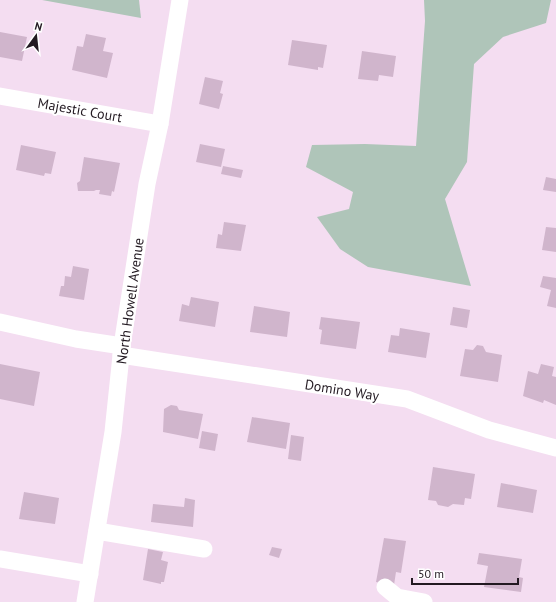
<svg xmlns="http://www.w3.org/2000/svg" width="556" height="602" font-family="'PT Sans',sans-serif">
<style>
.green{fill:#afc5b9}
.building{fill:#d0b5cc}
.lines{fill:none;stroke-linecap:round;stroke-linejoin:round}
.minor{stroke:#fff;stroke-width:17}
.labels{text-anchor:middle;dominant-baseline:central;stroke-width:4;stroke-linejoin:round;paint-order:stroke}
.street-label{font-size:14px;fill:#221921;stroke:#fff}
</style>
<rect width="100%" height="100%" fill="#f4ddf1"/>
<!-- green -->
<g class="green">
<polygon points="42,0 139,0 141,18"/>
<polygon points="424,0 551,0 546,23 503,37 474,64 467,162 445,199 471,286 368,267 340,249 317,217 349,209 353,192 306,167 312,145 365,144 416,146 425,21"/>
</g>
<!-- building -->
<g class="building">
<polygon points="0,32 27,37 22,61 0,57"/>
<polygon points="86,34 106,38 103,51 113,53 107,78 72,70 77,46 83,47"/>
<polygon points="292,40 327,45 323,68 318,67 318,70 288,65"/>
<polygon points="362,51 396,56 393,77 379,75 378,81 358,79"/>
<polygon points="205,77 223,81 220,93 223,94 219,109 199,104"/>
<polygon points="200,144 225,149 221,167 196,162"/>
<polygon points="21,145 56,152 51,174 45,173 44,176 16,170"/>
<polygon points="84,157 120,163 114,192 112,191 111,196 99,194 100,190 96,190 94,191 78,191 77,183 80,181"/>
<polygon points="223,166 243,170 241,178 221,174"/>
<polygon points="546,177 556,179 556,192 543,190"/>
<polygon points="224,222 246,225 241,251 216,248 218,234 222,235"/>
<polygon points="546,227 556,228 556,252 542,250"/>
<polygon points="73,266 89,269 84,300 59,296 61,286 64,286 65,276 71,277"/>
<polygon points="543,276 556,278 556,308 547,306 551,290 540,287"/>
<polygon points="191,297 219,302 215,327 179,321 182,304 189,306"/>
<polygon points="254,306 290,312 287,337 250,332"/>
<polygon points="453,307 470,310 467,328 450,325"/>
<polygon points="321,317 360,322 356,349 320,344 322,330 319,329"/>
<polygon points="400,328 430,333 426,358 388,352 391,335 399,336"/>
<polygon points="477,345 483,346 486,352 502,355 498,382 460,376 465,349 473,350"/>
<polygon points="0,364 40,372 34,406 0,399"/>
<polygon points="541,364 554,367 552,376 556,377 556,405 544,400 543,403 523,396 528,371 538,374"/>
<polygon points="171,405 177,406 179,410 203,414 198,439 163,432 164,409"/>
<polygon points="252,417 290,423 286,449 247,442"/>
<polygon points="202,431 218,434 215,451 199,448"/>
<polygon points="291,435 304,437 301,461 288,459"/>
<polygon points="433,467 475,474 471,499 465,498 464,505 453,504 448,507 438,505 436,501 428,500"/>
<polygon points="501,483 537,490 533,513 497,507"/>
<polygon points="24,492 59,498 55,524 19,519"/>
<polygon points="185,498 195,500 193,527 151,522 153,504 184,507"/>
<polygon points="384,538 406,541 401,573 396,572 394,585 376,582"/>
<polygon points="272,547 282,549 279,558 269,555"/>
<polygon points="148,549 163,552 161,560 168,562 164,582 161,582 161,584 143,580"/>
<polygon points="479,553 522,559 519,577 523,578 521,592 484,587 488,566 477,564"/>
</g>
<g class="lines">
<!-- minor -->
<g class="minor">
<polyline points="0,96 160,124"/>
<polyline points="0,322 76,339 122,346"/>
<polyline points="121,355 407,399 489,430 556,448"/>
<polyline points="97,531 204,549"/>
<polyline points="0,559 90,574"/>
<polyline points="385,587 397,597 424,602"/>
<polyline points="85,602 113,432 122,346 147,184 160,124 180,0"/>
</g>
</g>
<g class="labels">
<!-- street labels -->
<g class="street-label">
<text transform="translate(80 110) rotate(10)">Majestic Court</text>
<text transform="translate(130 301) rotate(-82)">North Howell Avenue</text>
<text transform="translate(342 390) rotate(9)">Domino Way</text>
</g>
</g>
<!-- north arrow -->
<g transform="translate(36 36) rotate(15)" stroke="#ffffff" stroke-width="3" paint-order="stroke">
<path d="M0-3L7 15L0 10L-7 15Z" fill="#221921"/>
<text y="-6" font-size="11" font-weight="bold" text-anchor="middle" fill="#221921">N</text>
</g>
<!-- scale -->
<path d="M412 578v6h106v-6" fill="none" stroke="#221921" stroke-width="2"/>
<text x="418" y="578" font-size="12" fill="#221921" stroke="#ffffff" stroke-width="3" paint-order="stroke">50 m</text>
</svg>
